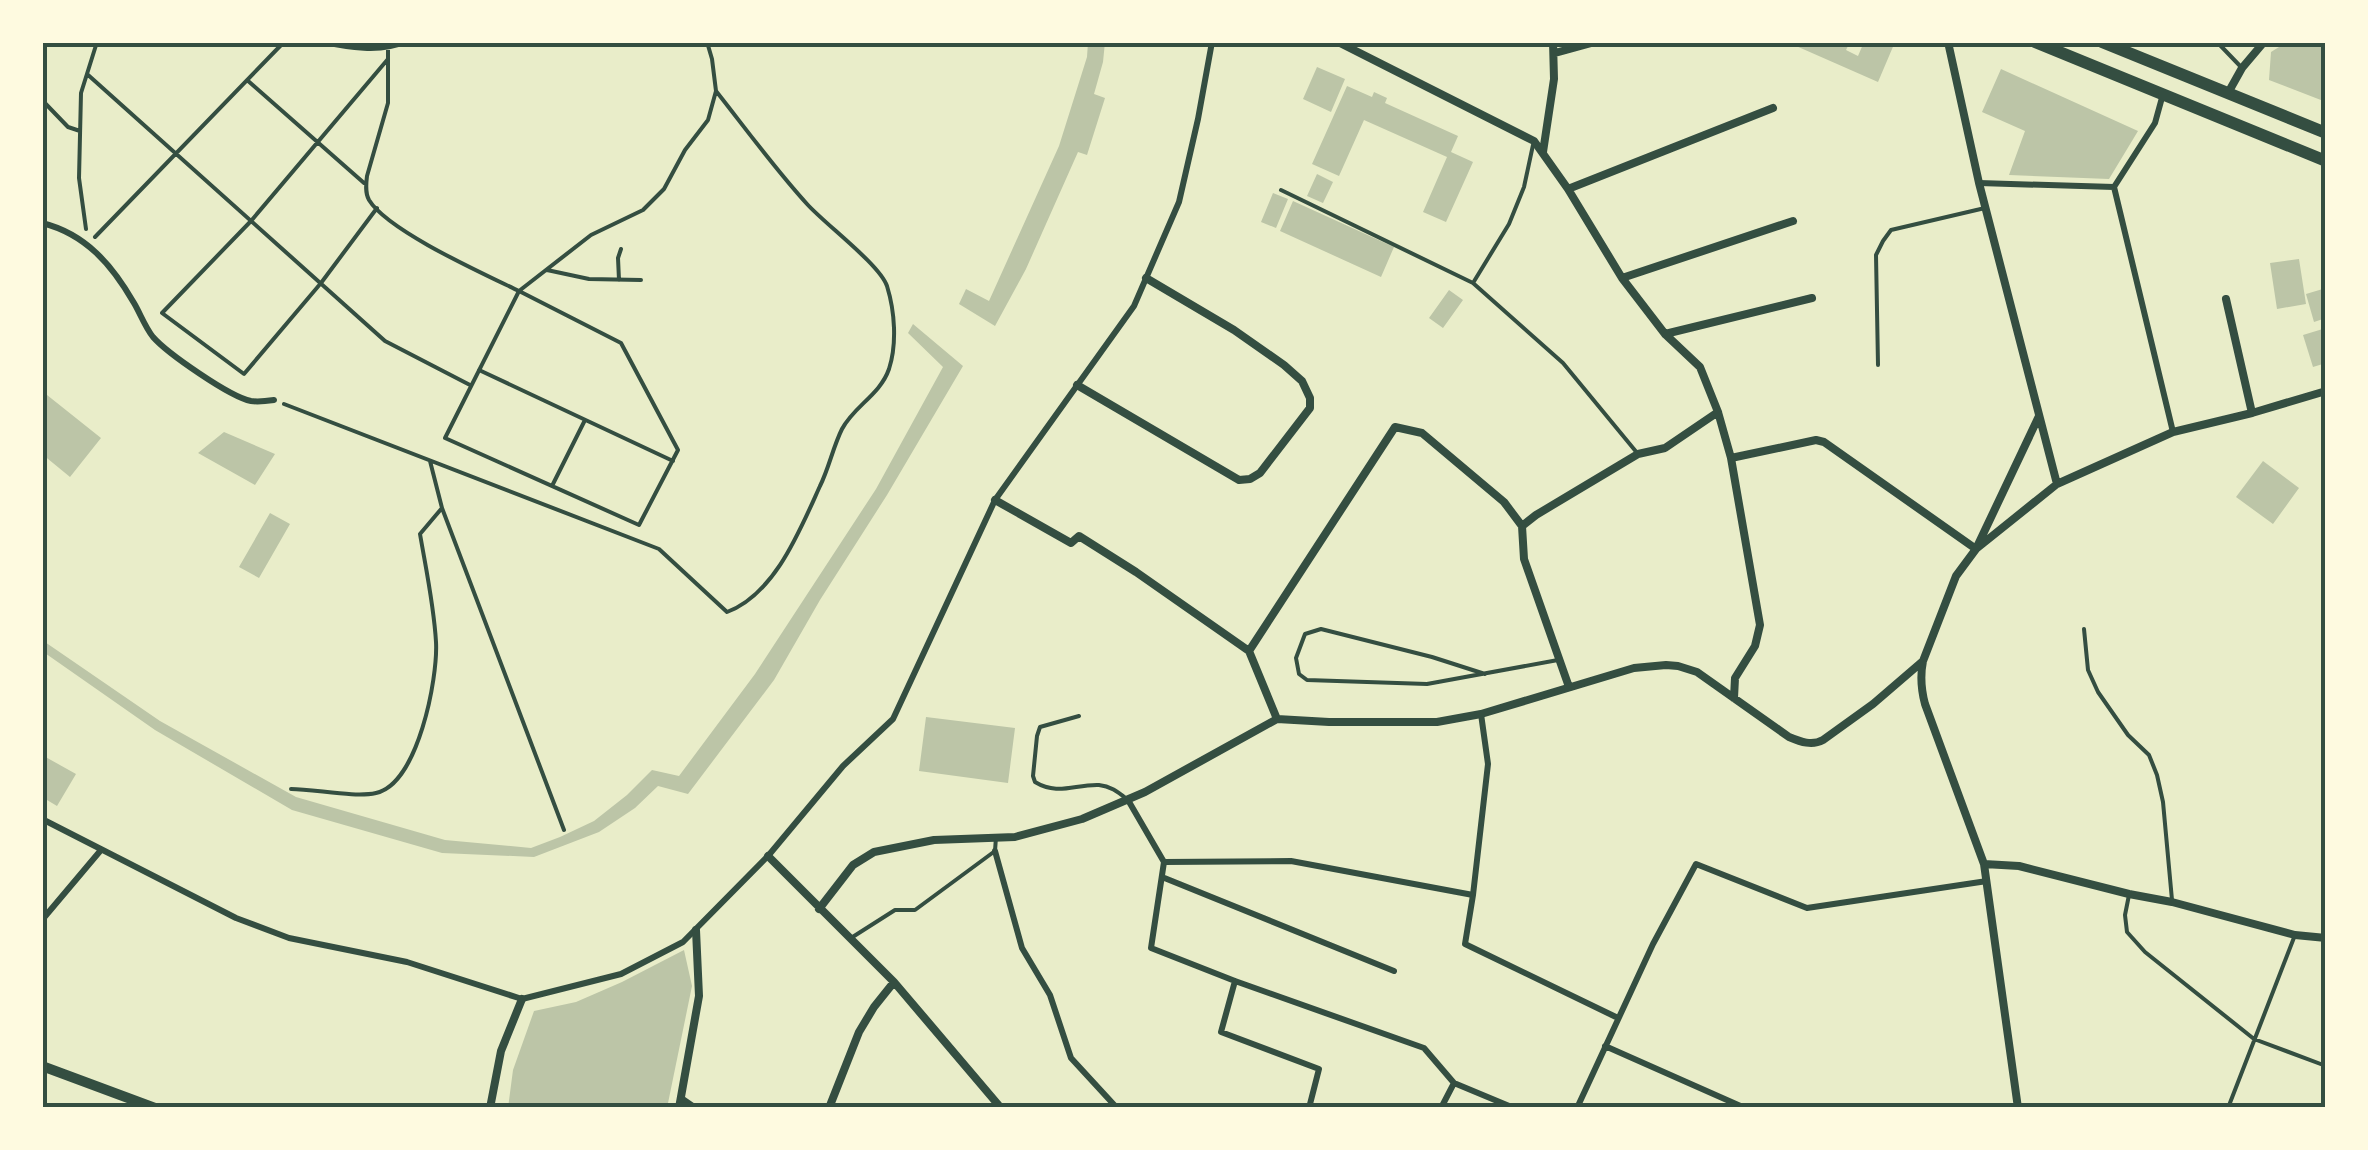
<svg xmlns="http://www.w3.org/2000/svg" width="2368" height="1150" viewBox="0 0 2368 1150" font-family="Karla,sans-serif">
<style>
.building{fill:#bcc5a7}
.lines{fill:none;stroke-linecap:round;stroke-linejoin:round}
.path{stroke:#344e41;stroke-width:4}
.service{stroke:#344e41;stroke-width:4}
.pedestrian{stroke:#344e41;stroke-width:6}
.minor{stroke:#344e41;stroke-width:8}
.tertiary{stroke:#344e41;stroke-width:10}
.primary{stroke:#344e41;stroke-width:12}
.neatline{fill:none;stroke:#344e41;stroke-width:4}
</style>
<rect width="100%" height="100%" fill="#e9edc9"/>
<path class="building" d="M1088,42H1105L1103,62L1094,94L1105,98L1087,155L1078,152L1026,269L995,326L959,304L966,289L989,301L1059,146L1087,57Z
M1787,42H1850L1846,50L1858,56L1864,42H1895L1878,82Z
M2287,42H2326V102L2269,80L2271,52Z
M1317,67L1345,79L1331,112L1303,99Z
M2001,69L2138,131L2109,179L2009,175L2025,131L1982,112Z
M1347,86L1372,97L1374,92L1387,98L1385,103L1458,136L1451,152L1473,162L1446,222L1423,212L1447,157L1364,120L1339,176L1312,164Z
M1317,174L1333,182L1323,203L1307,196Z
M1273,193L1288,199L1276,228L1261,222Z
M1293,201L1394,247L1381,277L1280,231Z
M2299,259L2306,304L2277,309L2270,263Z
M2326,288V318L2314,322L2306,294Z
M1449,290L1463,300L1443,328L1429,318Z
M913,324L963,366L887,495L820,600L774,680L688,794L658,786L635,808L599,832L534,857L442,853L292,810L155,730L42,651V640L160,721L296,797L445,840L531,848L560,837L594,821L627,795L652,770L679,776L755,674L876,489L943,367L908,333Z
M2326,328V363L2313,367L2303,335Z
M42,391L101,438L70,477L42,454Z
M224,432L275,454L255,485L198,453Z
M2263,461L2299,488L2273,524L2236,497Z
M270,513L290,524L259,578L239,567Z
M926,717L1015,728L1008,783L919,771Z
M42,755L76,774L57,806L42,797Z
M684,950L692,986L667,1108H508L513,1070L534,1011L576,1002L622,982Z"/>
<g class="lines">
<path class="path" d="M320,42C347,48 381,54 406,42
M388,47V103L367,176C366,184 365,193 369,200C388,231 484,274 519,291L591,235L643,210L664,189L685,150L708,120L716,91L712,59L707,42
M87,74L385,341L470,385
M247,80L364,183
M42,100L68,127L80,131
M377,208L321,283L244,374L162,313L251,221L388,59
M86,229L79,178L81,93L97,42
M95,237L284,42
M547,270L589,279L641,280
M619,280L618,258L621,249
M519,291L621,343L678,450L639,525L445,438Z
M479,370L673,461
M284,404L659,549L727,612C775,594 800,530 820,486C829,468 833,447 842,429C854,406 880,395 889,369C897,344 895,312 887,286C879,264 826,225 807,204C775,169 746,129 716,91
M430,461L442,508L564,830
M552,486L585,420
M291,789C315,789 354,798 376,793C418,784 438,678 436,642C434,606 426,569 420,534L442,508"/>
<path class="service" d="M2217,42L2242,68
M1533,145L1524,187L1509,224L1473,283L1563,363L1638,454
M1281,190L1473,283
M1878,365L1876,255L1883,241L1891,230L1985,208
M2084,629L2088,670L2098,692L2128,735L2149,755L2157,775L2163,802L2172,900
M1485,674L1432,657L1321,629L1305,634L1296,658L1299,674L1307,680L1427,684L1558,660
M1079,716L1040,727L1037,736L1033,776L1035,782C1058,796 1075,784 1099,785C1111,786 1119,793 1128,800
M2129,895L2125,915L2127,932L2145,952L2254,1039L2326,1066
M851,938L895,910H915L995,851L996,837
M2228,1108L2295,935"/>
<path class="pedestrian" d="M1979,183L2114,187L2155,123L2163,94
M2114,187L2173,432
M42,223C86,234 112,265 134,303C140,313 145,327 153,337C167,353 230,397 251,401C258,402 267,401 274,400
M1481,714L1488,764L1473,895L1465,944L1618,1018
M1128,800L1164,862L1151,948L1235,981L1424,1048L1454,1083L1514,1108
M42,819L236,918L289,938L407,962L522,999L621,974L683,942L768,856L843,766L893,719L995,500L1134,306L1179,202L1198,119L1212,42
M995,851L1022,948L1050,995L1071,1058L1117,1108
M1164,862L1291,861L1473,895
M1162,877L1394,971
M42,920L101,850
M1235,981L1221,1032L1319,1069L1309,1108
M1605,1046L1745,1108
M1441,1108L1454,1083
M1577,1108L1653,944L1696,864L1807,908L1987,881"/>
<path class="minor" d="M1338,42L1534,141L1568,189L1622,278L1665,334L1700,367L1718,412L1731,458L1760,625L1755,646L1735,678L1734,698
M1948,42L1979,183L2057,484
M1555,53L1595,42
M2228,93L2242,68L2264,42
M1543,152L1554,79L1553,42
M1568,189L1773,108
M1622,278L1793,221
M2226,299L2252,413
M1665,334L1812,298
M1077,385L1239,480L1250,479L1260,473L1310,408V398L1302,381L1284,365L1234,330L1146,278
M1731,458L1816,440L1824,442L1976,549L2057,484L2173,432L2252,413L2326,391
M995,500L1071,543L1079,536L1136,572L1249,651L1277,719
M1249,651L1395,427L1422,433L1504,502L1522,526
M1569,687L1524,559L1522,526L1536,515L1638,454L1665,448L1718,412
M768,856L894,982L1001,1108
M1984,864L2019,866L2129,894L2172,902L2295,935L2326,938
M819,909L853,865L874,852L934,840L1015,837L1082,819L1145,792L1277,719L1329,722H1437L1481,714L1634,668L1666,665L1678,666L1697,672L1789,737C1801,742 1812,746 1823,740L1873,704L1923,661
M681,1099L694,1108
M490,1108L501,1051L522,999
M679,1108L699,996L696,930
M829,1108L859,1032L874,1007L894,982
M2018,1108L1984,864L1925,704C1921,689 1920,676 1923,661L1956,576L1976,549L2039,416"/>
<path class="tertiary" d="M42,1066L155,1108"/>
<path class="primary" d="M2035,42L2326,161
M2102,42L2326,133"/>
</g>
<rect width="2368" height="1150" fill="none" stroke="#fefae0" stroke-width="90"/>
<rect x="45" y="45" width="2278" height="1060" class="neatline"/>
</svg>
